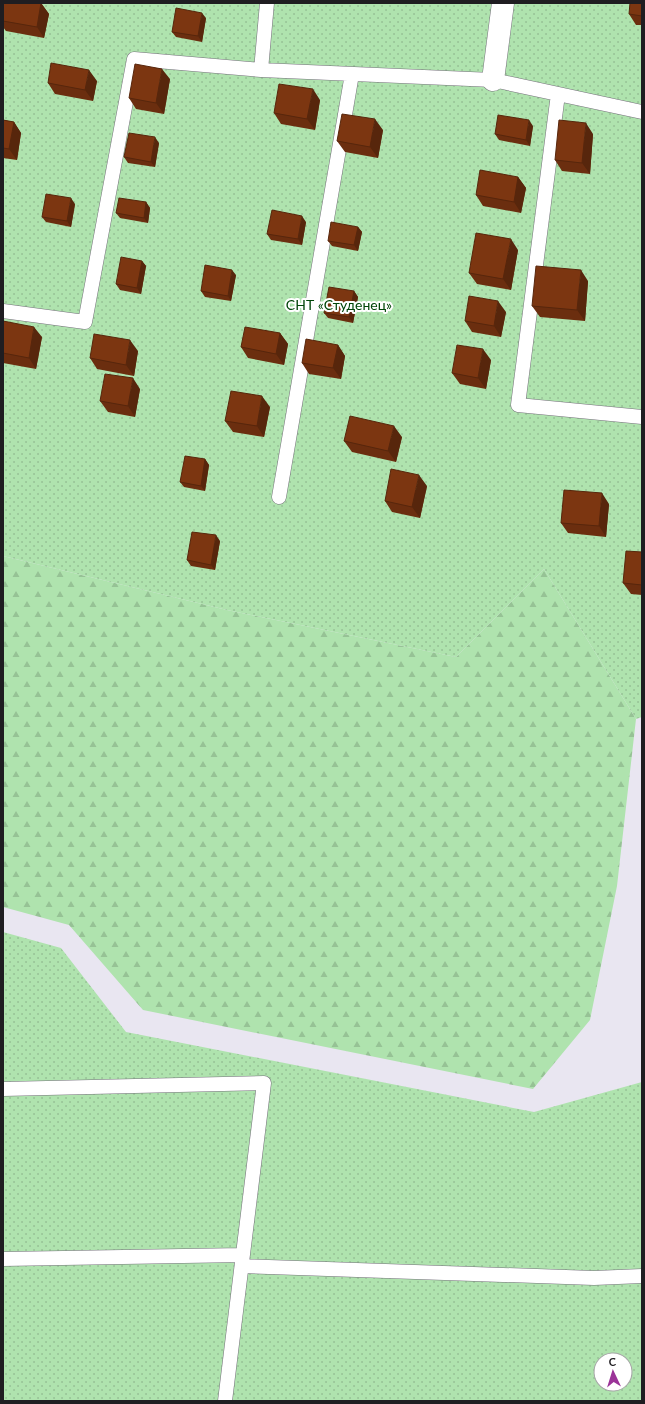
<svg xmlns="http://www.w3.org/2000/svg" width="645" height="1404" viewBox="0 0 645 1404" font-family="Lato,sans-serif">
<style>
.forest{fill:url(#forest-firs)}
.park{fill:url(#park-dots);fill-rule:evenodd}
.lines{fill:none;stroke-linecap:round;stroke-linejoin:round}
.lane-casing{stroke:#75717b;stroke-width:15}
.street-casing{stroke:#75717b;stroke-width:23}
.lane{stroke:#fff;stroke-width:14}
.street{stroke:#fff;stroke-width:22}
.wall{fill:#6b2e0f}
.shaded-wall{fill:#57260c}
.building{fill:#7c3611;stroke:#57260c}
.labels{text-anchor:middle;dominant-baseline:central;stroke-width:4;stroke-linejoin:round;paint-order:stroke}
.park-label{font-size:14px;fill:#004508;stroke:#fff}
</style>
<defs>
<pattern id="forest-firs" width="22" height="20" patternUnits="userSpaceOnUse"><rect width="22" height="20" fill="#afe3ae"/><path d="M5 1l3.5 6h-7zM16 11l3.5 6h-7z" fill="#96c295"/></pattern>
<pattern id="park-dots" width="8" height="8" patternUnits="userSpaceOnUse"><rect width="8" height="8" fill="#afe3ae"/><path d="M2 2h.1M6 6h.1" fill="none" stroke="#96c295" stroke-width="1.8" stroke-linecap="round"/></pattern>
</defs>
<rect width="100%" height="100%" fill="#e9e6f1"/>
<path class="forest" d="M3,556L227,610L456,657L544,569L636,719L617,886L590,1020L533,1089L143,1010L69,925L3,907Z"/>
<path class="park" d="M3,3H642V717L636,719L544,569L456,657L227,610L3,556Z
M3,932L61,948L126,1032L534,1112L642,1082V1401H3ZM601,1360H625V1384H601Z"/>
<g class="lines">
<defs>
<path id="lane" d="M261,70L267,3
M558,94L518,405L642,417
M3,311L85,322L134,59L261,70L493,80L642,112
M279,497L352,74
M3,1089L264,1083L225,1401
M3,1259L243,1255
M242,1266L594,1278L642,1276"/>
<path id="street" d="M493,80L503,3"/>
</defs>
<use href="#lane" class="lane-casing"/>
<use href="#street" class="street-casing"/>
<use href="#lane" class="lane"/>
<use href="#street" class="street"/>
</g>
<path class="wall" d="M3,3H41L49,14L44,38L6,31L3,27Z
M642,3V25H636L629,14Z
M206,18L202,42L176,37L172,32Z
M170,79L164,114L136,109L129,98Z
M97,81L93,101L55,94L48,83Z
M320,100L315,130L281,124L274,113Z
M3,120L14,122L21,133L17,160L3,158Z
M533,126L530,146L499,140L495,134Z
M383,130L378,158L345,152L337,141Z
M593,134L590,174L562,171L555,160Z
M159,143L155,167L128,163L124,157Z
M518,177L526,188L521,213L483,206L476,195Z
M146,202L150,208L148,223L120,218L116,213Z
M75,204L71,227L46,222L42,217Z
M306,222L302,245L271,240L267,234Z
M358,227L362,232L358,251L332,246L328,241Z
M518,250L511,290L477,284L469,273Z
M142,261L146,266L141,294L120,290L116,284Z
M236,275L231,301L205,297L201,291Z
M588,281L585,321L540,317L532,306Z
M354,291L358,297L353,323L328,318L324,313Z
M506,312L501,337L472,332L465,321Z
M3,321L42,337L36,369L3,363Z
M280,333L288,344L284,365L248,358L241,347Z
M338,345L345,356L341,379L309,374L302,363Z
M138,351L134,376L97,369L90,358Z
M491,360L486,389L460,384L452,373Z
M140,389L135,417L108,412L100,401Z
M270,407L264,437L233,432L225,421Z
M402,437L396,462L352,452L344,441Z
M205,459L209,465L205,491L184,487L180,482Z
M427,486L420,518L392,512L385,501Z
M609,504L606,537L568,533L561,523Z
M220,541L215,570L191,566L187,560Z
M642,552V595L631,594L623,583Z"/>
<path class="shaded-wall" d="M41,3L49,14L44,38L37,27Z
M202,13L206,18L202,42L198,36Z
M162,69L170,79L164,114L156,103Z
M89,70L97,81L93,101L85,90Z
M313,89L320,100L315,130L307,119Z
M375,119L383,130L378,158L370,147Z
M529,120L533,126L530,146L526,140Z
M14,122L21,133L17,160L9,149Z
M586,123L593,134L590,174L582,163Z
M155,137L159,143L155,167L151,162Z
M518,177L526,188L521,213L514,202Z
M71,198L75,204L71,227L67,221Z
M146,202L150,208L148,223L144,218Z
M302,216L306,222L302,245L298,239Z
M358,227L362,232L358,251L354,245Z
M511,239L518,250L511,290L503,279Z
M142,261L146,266L141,294L137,288Z
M232,270L236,275L231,301L228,296Z
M581,270L588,281L585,321L577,310Z
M354,291L358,297L353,323L349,317Z
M498,301L506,312L501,337L494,326Z
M34,327L42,337L36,369L29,358Z
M280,333L288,344L284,365L276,354Z
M130,340L138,351L134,376L126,365Z
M338,345L345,356L341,379L333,368Z
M483,349L491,360L486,389L478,378Z
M133,378L140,389L135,417L128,406Z
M262,396L270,407L264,437L257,426Z
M394,426L402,437L396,462L388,451Z
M205,459L209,465L205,491L201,486Z
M419,475L427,486L420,518L412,507Z
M602,493L609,504L606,537L599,526Z
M216,535L220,541L215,570L211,565Z"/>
<path class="building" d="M3,3H41L37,27L3,21Z
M630,3H642V16L629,14Z
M176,8L202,13L198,36L172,32Z
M51,63L89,70L85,90L48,83Z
M135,64L162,69L156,103L129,98Z
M279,84L313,89L307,119L274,113Z
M342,114L375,119L370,147L337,141Z
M498,115L529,120L526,140L495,134Z
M3,120L14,122L9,149L3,148Z
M559,120L586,123L582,163L555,160Z
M129,133L155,137L151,162L124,157Z
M480,170L518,177L514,202L476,195Z
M46,194L71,198L67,221L42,217Z
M119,198L146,202L144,218L116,213Z
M272,210L302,216L298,239L267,234Z
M331,222L358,227L354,245L328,241Z
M476,233L511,239L503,279L469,273Z
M121,257L142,261L137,288L116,284Z
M205,265L232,270L228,296L201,291Z
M536,266L581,270L577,310L532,306Z
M329,287L354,291L349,317L324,313Z
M469,296L498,301L494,326L465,321Z
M3,321L34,327L29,358L3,353Z
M245,327L280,333L276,354L241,347Z
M94,334L130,340L126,365L90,358Z
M306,339L338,345L333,368L302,363Z
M457,345L483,349L478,378L452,373Z
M105,374L133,378L128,406L100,401Z
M231,391L262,396L257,426L225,421Z
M350,416L394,426L388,451L344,441Z
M185,456L205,459L201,486L180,482Z
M391,469L419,475L412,507L385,501Z
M564,490L602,493L599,526L561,523Z
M192,532L216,535L211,565L187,560Z
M626,551L642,552V585L623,583Z"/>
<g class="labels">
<g class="park-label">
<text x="339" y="304">СНТ «Студенец»</text>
</g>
</g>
<rect width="645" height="1404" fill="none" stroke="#1f1d21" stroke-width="8"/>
<g transform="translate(613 1372) rotate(356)"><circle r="19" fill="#ffffff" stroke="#a5a5a6"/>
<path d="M0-3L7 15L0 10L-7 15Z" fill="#9b3498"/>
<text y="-6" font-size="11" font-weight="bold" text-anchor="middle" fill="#1f1d21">С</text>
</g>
</svg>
